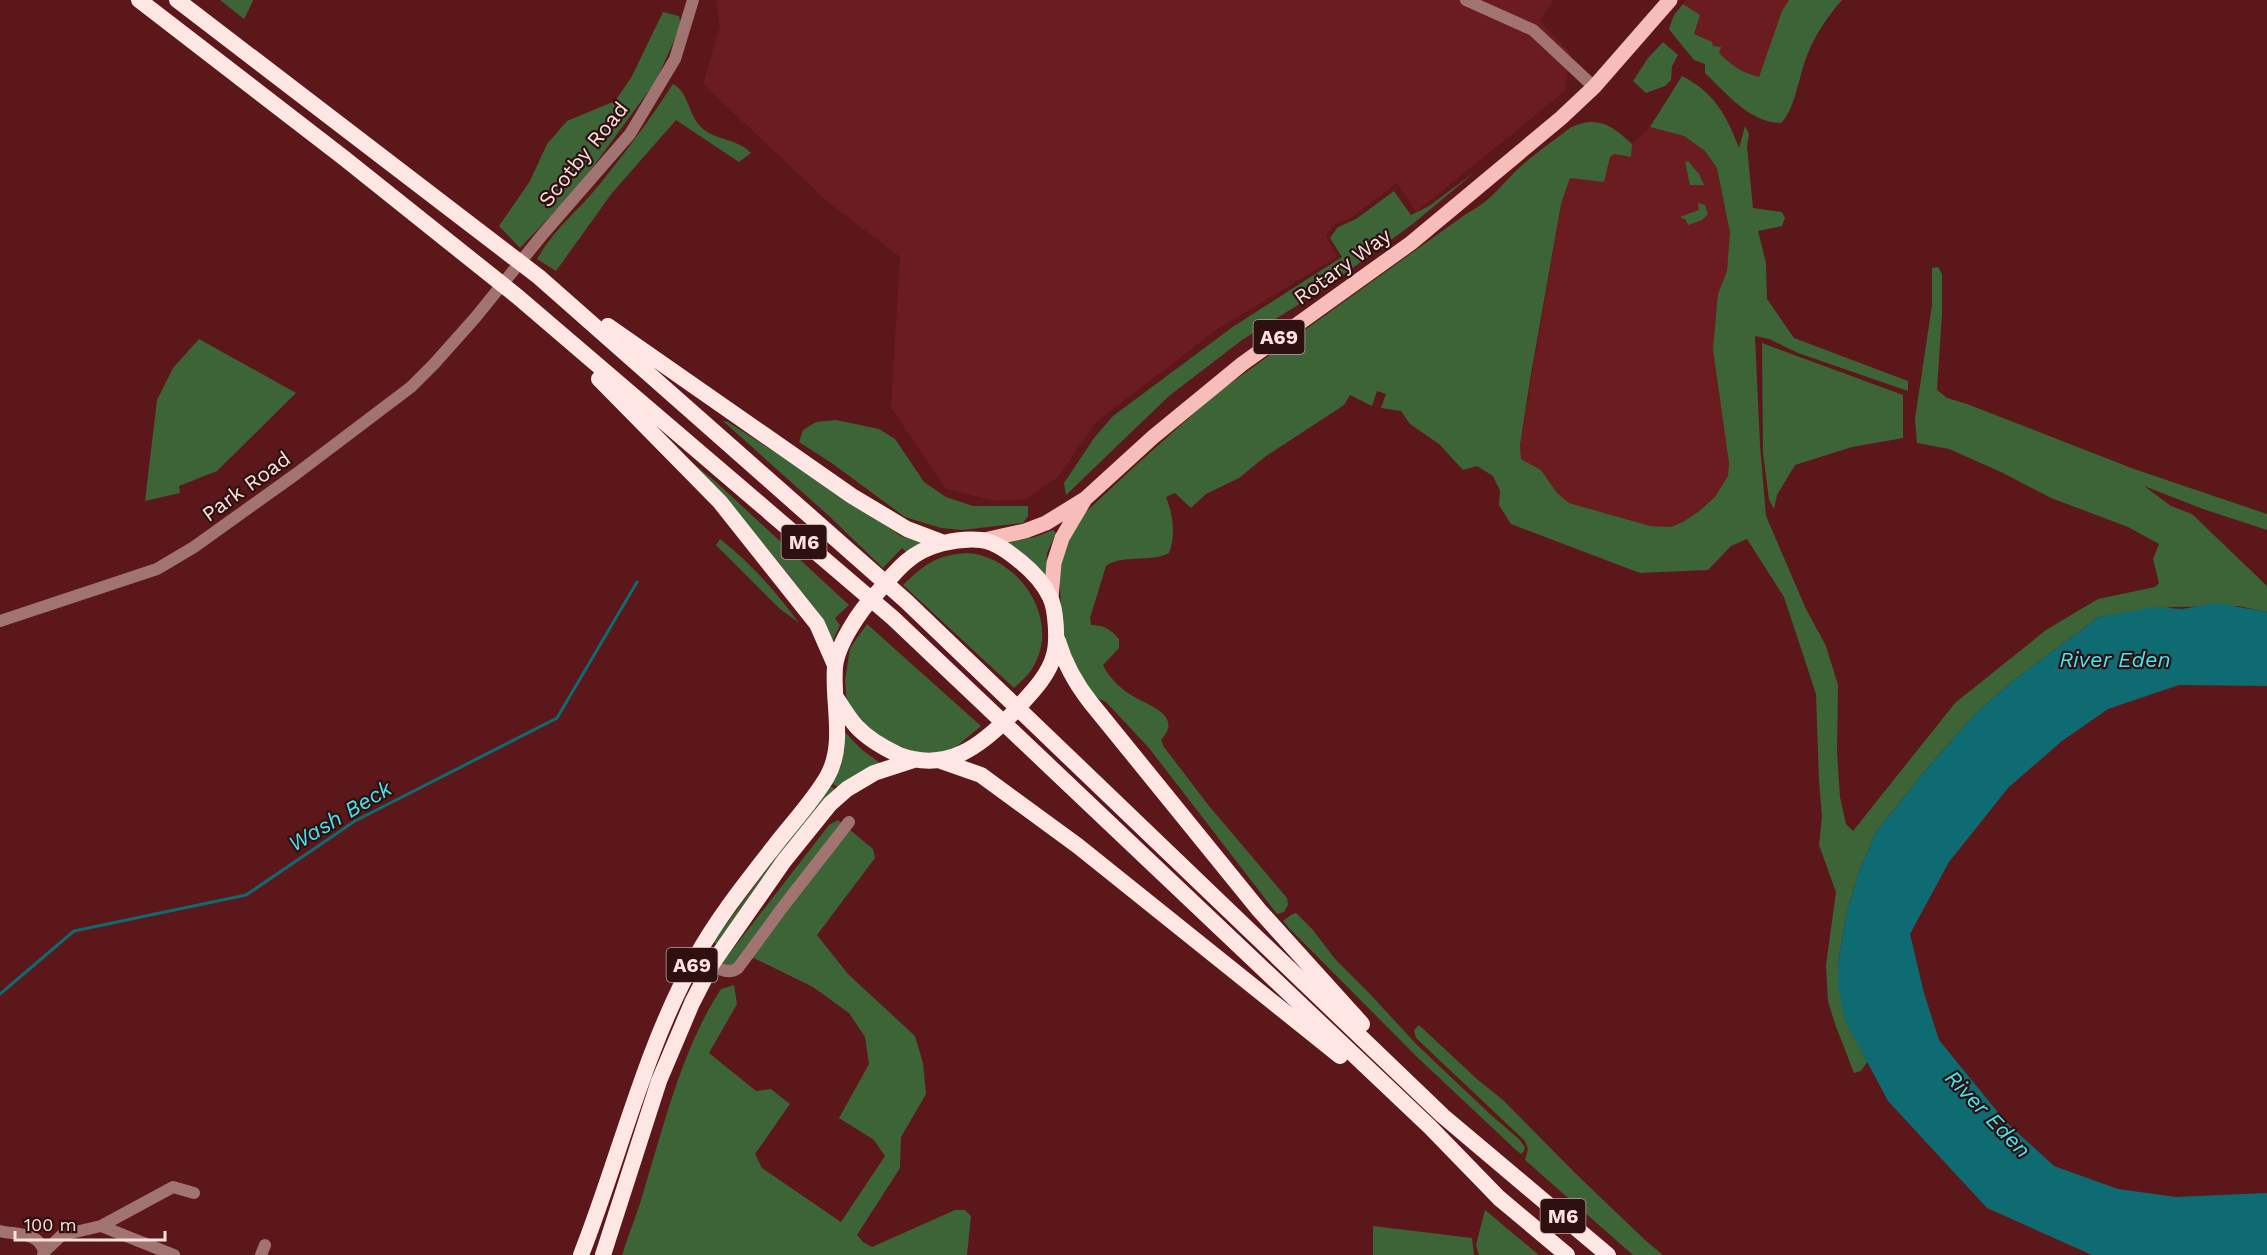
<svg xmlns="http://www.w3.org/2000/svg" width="2267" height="1255" viewBox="0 0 2267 1255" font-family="'Work Sans',sans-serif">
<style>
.built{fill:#6a1c21}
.green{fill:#3c6437}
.water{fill:#0e6b71}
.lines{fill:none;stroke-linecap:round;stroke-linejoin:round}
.stream{stroke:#0e6b71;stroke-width:3}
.minor{stroke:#a17371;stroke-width:12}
.major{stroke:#f7bdba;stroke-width:15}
.highway{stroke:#fee6e4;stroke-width:16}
.labels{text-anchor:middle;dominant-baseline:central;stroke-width:4.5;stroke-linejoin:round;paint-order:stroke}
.shield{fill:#2f1010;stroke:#bfa2a2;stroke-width:1.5}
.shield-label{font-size:20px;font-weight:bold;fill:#fde1e0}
.street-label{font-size:21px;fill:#fde1e0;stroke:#2f1010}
.water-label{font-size:22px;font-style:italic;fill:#45e5f0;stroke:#2f1010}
</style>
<rect width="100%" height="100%" fill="#5c171a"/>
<path class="built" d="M716,0H1554L1540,21L1570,53L1565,91L1416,212L1397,183L1351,218L1332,226L1326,236L1337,257L1219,328L1095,423L1058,477L1026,499L996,501L946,489L891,408L900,257L830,204L703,84L720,26Z
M1686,0H1796L1761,86L1748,93L1700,60H1694L1674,37L1669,29L1674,15Z
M1650,127L1684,136L1705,151L1717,168L1730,233L1727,271L1718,294L1729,463L1728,476L1715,497L1683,522L1671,527L1650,526L1569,503L1557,493L1541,470L1521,459L1520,445L1561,204L1570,178H1580L1606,168L1610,157L1614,154L1630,157L1632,144Z"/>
<path class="green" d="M220,0H253V1L244,19Z
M1789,0H1842C1826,18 1813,38 1805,61C1799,78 1794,111 1781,123C1751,123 1728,95 1708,76L1705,73V64L1694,60L1669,29L1674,15L1683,4L1700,15L1694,34L1712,42L1713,46L1721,47L1719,53C1732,66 1741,72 1759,77L1782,11Z
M663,12L679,16L681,25L656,81L579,186L520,248L499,226L530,181L547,144L567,121L615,101L631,78Z
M1663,42L1678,55L1672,66L1671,80L1665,86L1646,93L1633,81L1648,58Z
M1682,76C1714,92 1727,116 1739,148L1745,126L1749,134L1747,147L1753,208L1782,212L1785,218L1782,226L1758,231L1766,263L1767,299L1794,338L1908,381V391L1798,353L1769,339L1755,336L1760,445L1766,516L1806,609L1826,646L1838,685L1837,752L1840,797L1846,824L1853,831L1955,703L2046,630L2098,599L2155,587L2159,583L2153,559L2159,544L2128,527L2051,498L2001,472L1949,449L1917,443L1915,419L1932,305V268L1938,267L1942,274V313L1937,390L1947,398L1967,404L2134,469L2267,514V530L2203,509L2144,486L2171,506L2192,514L2267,586V612L2238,606L2173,607L2099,617L2014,680L1975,714L1929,766L1876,832L1860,869L1847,911L1838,962L1845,1020L1868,1061L1861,1071L1854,1073L1835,1024L1828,1001L1826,965L1836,892L1819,845L1822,816L1819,781L1816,694L1784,597L1747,539L1731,546L1708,570L1640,573L1511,524L1499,505L1500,491L1493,476L1477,466L1463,470L1439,444L1410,424L1401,411L1381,408L1386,394L1377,391L1372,406L1350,395L1344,405L1266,456L1239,478L1206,494L1191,508L1175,493L1166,497C1173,514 1176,536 1169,553C1150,563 1121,554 1106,566L1090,618L1091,625C1104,625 1110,629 1119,639V648L1103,665C1108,676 1118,686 1128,693C1145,705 1185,714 1161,740L1164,747L1209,806L1287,898L1288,905L1284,912L1277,914L1149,748L1106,702L1090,695L1062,637L1059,562L1075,522L1136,465L1217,393L1466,214C1490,201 1494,193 1512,175C1528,158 1552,142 1570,128C1598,115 1611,125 1632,144L1631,157L1614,154L1610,157L1604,182L1570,178L1561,204L1530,380L1520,445L1521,459L1541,470L1557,493L1569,503L1650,526L1671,527L1683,522L1699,511L1715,497L1728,476L1729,463L1713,349L1718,294L1727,271L1730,233L1717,168L1705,151L1684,136L1650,127Z
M673,84C689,92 688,115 701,127C715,141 737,138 751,153L739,162L676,120L612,193L556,271L537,259C553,230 579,210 599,185C626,152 650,119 673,84Z
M1688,161L1699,174L1704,185H1690L1685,162Z
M1475,172L1414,223L1328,286L1242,340L1169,396L1066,495L1064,483L1094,438L1113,416L1234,326L1342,257L1330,238L1338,227L1356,219L1394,191L1411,215L1429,206Z
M1698,203L1705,205L1708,214L1702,220L1688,225L1686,220L1680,217L1699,210Z
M199,339L296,393L217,471L179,486L180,493L145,501L157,400L173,368Z
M1762,343L1903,395V438L1852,447L1795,465L1777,495L1774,509L1769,500L1763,453Z
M836,420L879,429L895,439L924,482L946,497L973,506H1028V516L1023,523L962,530L941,528L905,517L833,464L799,442L803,430L816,422Z
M723,421L728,422L862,508L901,536L925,543L906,552L902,548L883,568L829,516Z
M680,453L716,482L849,605L835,618L840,625L831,645L817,611L776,559L734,508Z
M1053,530L1056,533L1047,553L1046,579L1005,543L1035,537Z
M720,539C751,563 775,591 799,623L779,608L716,545Z
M967,553C1018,556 1062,619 1033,667C1029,675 1021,681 1014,688L903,585C925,564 936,555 967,553Z
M867,624L981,726L957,746L938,756L883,748L847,705L845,680L850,648Z
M843,730L861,749L880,763L841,789L831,783Z
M829,785L838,791L718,945L713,942Z
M838,820L873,849L875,858L817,935L848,974L915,1036L923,1063L926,1094L901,1137L900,1168L857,1235L863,1242L872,1247L955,1210H965L971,1216L967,1255H622C629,1233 638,1212 644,1190C665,1122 682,1049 721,989L734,985L737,1004L709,1053L756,1091L771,1089L790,1104L755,1154L762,1168L841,1222L885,1156L874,1140L839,1118L869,1064L865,1037L849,1013L813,987L754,958C743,963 732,973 722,963L829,825Z
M1296,913L1313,930L1335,959L1370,994L1417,1045L1491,1115L1519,1139L1525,1147L1524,1151L1521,1154L1516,1150L1417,1057L1288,927L1283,921L1291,915Z
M1419,1025L1478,1080L1503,1100L1575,1173L1645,1240L1663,1255H1633L1525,1160L1528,1149L1525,1141L1416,1038L1414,1030Z
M1485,1210L1539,1255H1479L1476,1245Z
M1373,1226L1472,1238L1474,1255H1373Z"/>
<path class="water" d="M2216,603L2267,612V686L2179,685L2108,709L2062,741L2008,788L1949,862L1910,934L1924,993L1939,1040L2005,1121L2054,1166L2118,1189L2176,1197L2267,1193V1255H2092L1987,1208L1888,1101L1845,1020L1838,987V962L1847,911L1860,869L1876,832L1929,766L1975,714L2014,680L2099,617L2154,607L2182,609Z"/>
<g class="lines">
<path class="stream" d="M0,994L74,931L246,895L355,821L557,718L637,582"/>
<path class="minor" d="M1466,0L1533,30L1594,87
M0,621L157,569L194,547L296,474L411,387L434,364L475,318L543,234L630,134L675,59L693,0
M698,954C710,962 724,978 738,968L782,908L849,822
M101,1226L173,1187L194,1193
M0,1231C17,1235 40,1232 44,1252
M43,1255L44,1252L62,1235L101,1226L174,1255
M261,1255L265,1245"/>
<path class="major" d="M984,540L1025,531L1046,523L1085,499L1153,437L1242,364L1411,243L1561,118L1594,87L1670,0
M1051,598L1054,563L1062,538L1085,499"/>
<path class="highway" d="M139,0L344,158L518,297L893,618L1430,1127L1499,1198L1567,1255
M177,0L539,277L906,601L1443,1116L1608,1255
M608,326L852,496L907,529L944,543
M599,379L720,502L817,624L835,665
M1058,641C1065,665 1076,684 1091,703L1259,910L1362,1024
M941,761L981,775L1078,846L1340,1056
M581,1255C620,1156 644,1050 696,957C718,917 748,880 776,844C793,822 813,801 827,777C846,744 832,703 835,667C837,645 860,610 876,594C886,583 896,570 907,561C927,544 957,538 981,540C996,542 1010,553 1021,562C1032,571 1044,584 1050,597C1056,609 1058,641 1054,655C1048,678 1028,696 1013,713C981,746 947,773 899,755C884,748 868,739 856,726C849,718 843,708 837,699
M603,1255L659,1081L692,1003L712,964L784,861L830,804L847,789L874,773L914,760"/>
</g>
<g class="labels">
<g class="shield">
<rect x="1253.5" y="320" width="51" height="34" rx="4.5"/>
<rect x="781.5" y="525" width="45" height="34" rx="4.5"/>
<rect x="666.5" y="948" width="51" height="34" rx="4.5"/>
<rect x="1540.5" y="1199" width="45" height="34" rx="4.5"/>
</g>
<g class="shield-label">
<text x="1279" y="337">A69</text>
<text x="804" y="542">M6</text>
<text x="692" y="965">A69</text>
<text x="1563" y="1216">M6</text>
</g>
<g class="street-label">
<text transform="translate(583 154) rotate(-51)">Scotby Road</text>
<text transform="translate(1342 266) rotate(-36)">Rotary Way</text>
<text transform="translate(246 486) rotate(-36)">Park Road</text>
</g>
<g class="water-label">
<text x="2115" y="659">River Eden</text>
<text transform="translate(340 816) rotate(-31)">Wash Beck</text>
<text transform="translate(1988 1114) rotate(46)">River Eden</text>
</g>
</g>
<path d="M15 1231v9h150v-9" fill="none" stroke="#fde1e0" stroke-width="3"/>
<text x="24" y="1231" font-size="18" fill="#fde1e0" stroke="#2f1010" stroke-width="4.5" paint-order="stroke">100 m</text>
</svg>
